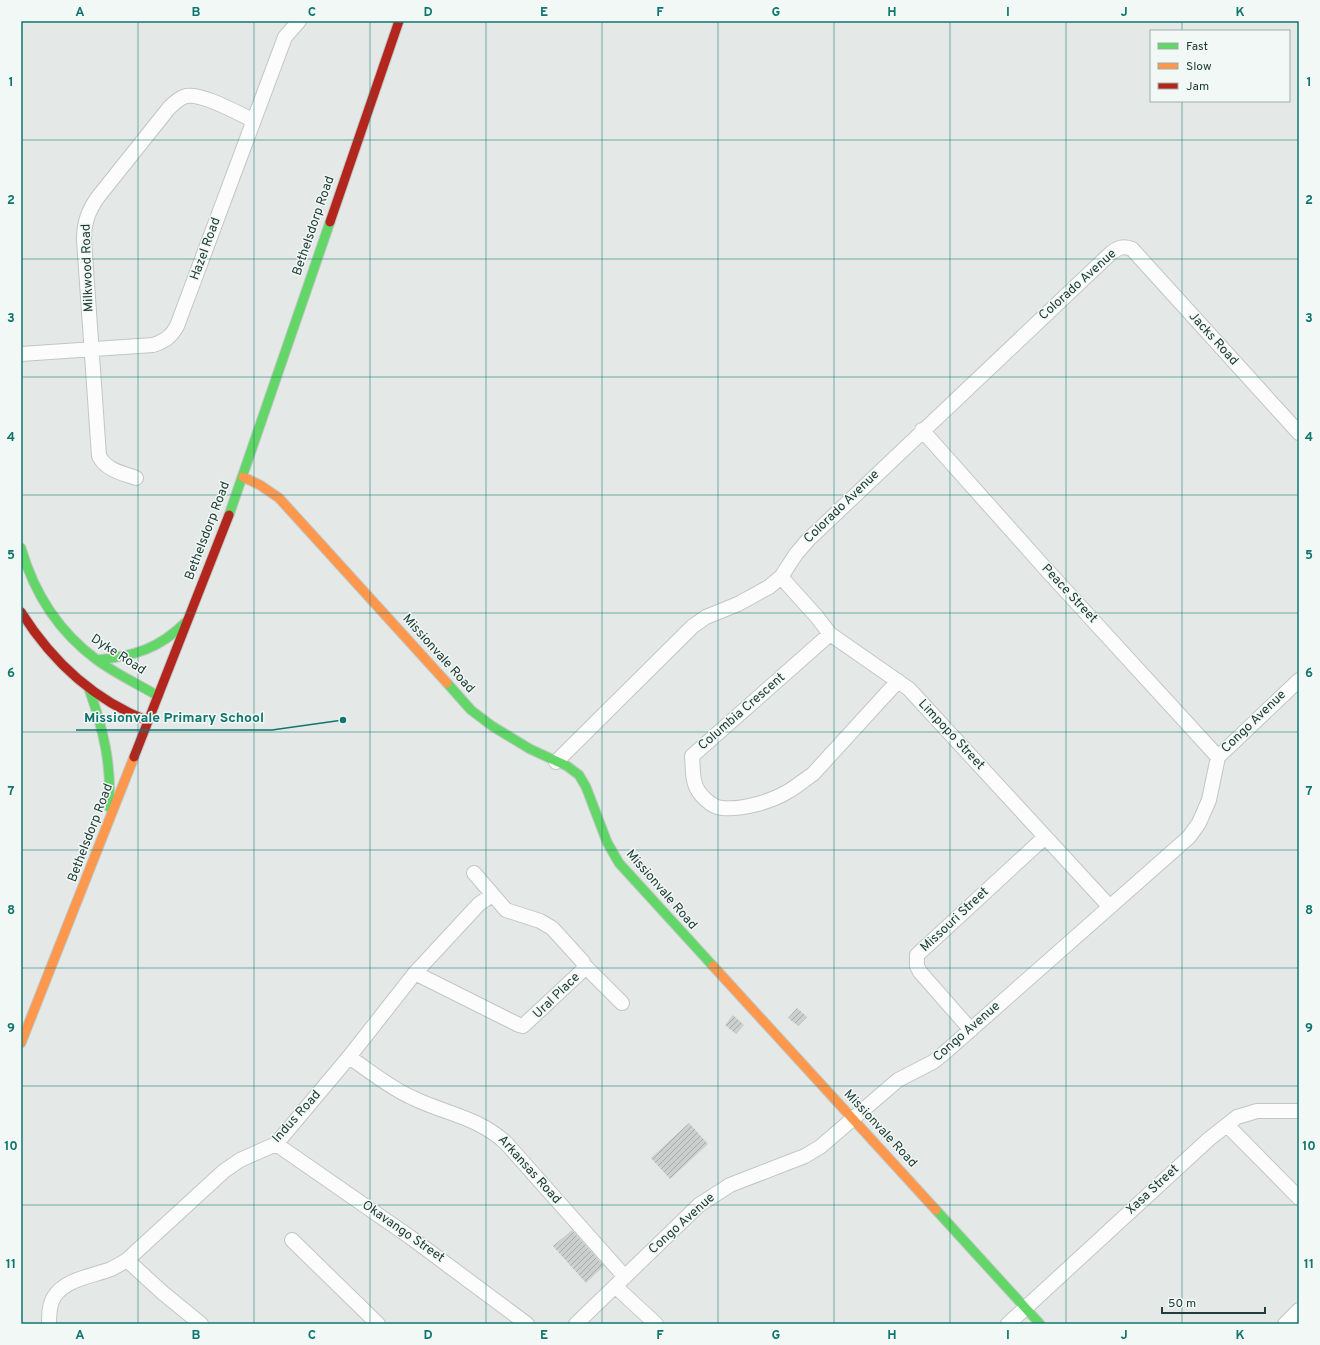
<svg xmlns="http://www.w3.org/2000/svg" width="1320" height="1345" viewBox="0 0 1320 1345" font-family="Overpass,sans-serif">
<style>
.building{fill:url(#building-hatch)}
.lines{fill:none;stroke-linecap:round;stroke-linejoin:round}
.street-casing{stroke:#c1c6c4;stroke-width:16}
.fast-casing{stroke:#bfc7c4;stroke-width:11}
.slow-casing{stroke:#bfc7c4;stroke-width:11}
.jam-casing{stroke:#bfc7c4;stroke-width:11}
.street{stroke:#fbfcfb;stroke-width:14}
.fast{stroke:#63d668;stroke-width:9}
.slow{stroke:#ff974d;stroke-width:9}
.jam{stroke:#b3261e;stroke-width:9}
.grid{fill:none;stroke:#0f766e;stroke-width:1;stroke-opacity:0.55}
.labels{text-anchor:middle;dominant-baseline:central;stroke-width:3;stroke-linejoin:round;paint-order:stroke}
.street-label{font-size:13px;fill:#213d37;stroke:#f2f8f5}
.leader{fill:none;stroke:#0f766e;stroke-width:1.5}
.callout-dot{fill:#0f766e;stroke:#f2f8f5;stroke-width:1.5}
.callout-label{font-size:14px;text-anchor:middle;font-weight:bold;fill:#0f766e;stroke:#f2f8f5;stroke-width:3;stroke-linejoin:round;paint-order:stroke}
.neatline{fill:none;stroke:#0f766e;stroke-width:1.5}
.grid-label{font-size:13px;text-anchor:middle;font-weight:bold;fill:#0f766e}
</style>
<defs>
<pattern id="building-hatch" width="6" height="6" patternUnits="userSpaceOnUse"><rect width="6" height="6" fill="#cbd0ce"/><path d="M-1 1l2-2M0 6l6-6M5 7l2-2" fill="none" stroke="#a4aaa8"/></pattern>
</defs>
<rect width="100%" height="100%" fill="#e4e9e7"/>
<path class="building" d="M797,1008L807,1017L798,1026L788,1018Z
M733,1015L744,1025L736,1034L725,1025Z
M689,1123L708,1144L670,1179L651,1158Z
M572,1230L604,1266L586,1283L553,1246Z"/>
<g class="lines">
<defs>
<path id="street" d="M21,354L153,345C165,341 171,337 177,326L285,37L299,21
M922,430L1044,567L1218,757
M136,478C122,473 106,470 99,456L84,240C84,223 88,211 98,197L169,108C174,103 179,98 186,96C203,93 237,113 253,120
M781,577L817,617L830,634L909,689L1109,906
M830,634L692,756C693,765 692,775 695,784C698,794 711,807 722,808C742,810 770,802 787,792C796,787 804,780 813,774L898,681
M556,762L693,626L706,617L738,604L769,587L781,577L796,554L808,540L1111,253C1118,248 1123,245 1132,249L1299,433
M584,965L622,1003
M415,973L519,1025L523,1026L584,969L583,962L552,928L540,921L506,910L474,873
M971,1030L920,972L917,966V955L1045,837
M349,1057C370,1071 390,1088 413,1098C446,1114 478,1117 506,1143L625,1277
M1227,1125L1299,1198
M276,1144L410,1237L527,1324
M292,1240L378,1324
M615,1286L656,1324
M49,1324C49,1315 49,1305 54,1297C65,1279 93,1276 111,1269C117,1266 122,1263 127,1260
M201,1324L163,1293L127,1260L224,1171L240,1160L276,1144L349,1057L415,973L479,904L492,895
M576,1324L699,1205L730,1185L805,1156L820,1147L898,1080L933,1062L942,1055L1189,837L1199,823L1209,800L1218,757L1299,680
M1008,1324L1209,1139L1237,1117L1257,1111H1299
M1285,1324L1299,1310"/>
<path id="fast" d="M229,515L330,222
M21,548C34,593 59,632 97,660C116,674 138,684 158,696
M97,660C134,656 159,649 186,622
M447,683L471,710L492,726L530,749L567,766L579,775L586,787L607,842L619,863L713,966
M89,689C103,728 112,765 109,807
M936,1210L1040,1324"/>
<path id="slow" d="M243,477L260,485L279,498L447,683
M713,966L936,1210
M21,1043L134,757"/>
<path id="jam" d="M330,222L399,21
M21,612C52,661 94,700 148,721
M134,757L229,515"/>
</defs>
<use href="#street" class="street-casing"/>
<use href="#fast" class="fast-casing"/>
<use href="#slow" class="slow-casing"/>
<use href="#jam" class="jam-casing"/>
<use href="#street" class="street"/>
<use href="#fast" class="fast"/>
<use href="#slow" class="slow"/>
<use href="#jam" class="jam"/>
</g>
<path class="grid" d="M138,21V1324M254,21V1324M370,21V1324M486,21V1324M602,21V1324M718,21V1324M834,21V1324M950,21V1324M1066,21V1324M1182,21V31M1182,101V1324M21,140H1299M21,259H1299M21,377H1299M21,495H1299M21,613H1299M21,732H1299M21,850H1299M21,968H1299M21,1086H1299M21,1205H1299"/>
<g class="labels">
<g class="street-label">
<text transform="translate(314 226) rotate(-71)">Bethelsdorp Road</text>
<text transform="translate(206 249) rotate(-70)">Hazel Road</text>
<text transform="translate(88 268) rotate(-92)">Milkwood Road</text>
<text transform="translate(1078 285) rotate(-42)">Colorado Avenue</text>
<text transform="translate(1213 339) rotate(48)">Jacks Road</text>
<text transform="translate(842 507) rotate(-44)">Colorado Avenue</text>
<text transform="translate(208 531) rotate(-69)">Bethelsdorp Road</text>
<text transform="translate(1069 594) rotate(47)">Peace Street</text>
<text transform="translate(438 654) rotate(48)">Missionvale Road</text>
<text transform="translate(118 655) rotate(33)">Dyke Road</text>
<text transform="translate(742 712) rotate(-41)">Columbia Crescent</text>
<text transform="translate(1254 722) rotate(-44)">Congo Avenue</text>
<text transform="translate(951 735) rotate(47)">Limpopo Street</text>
<text transform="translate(91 833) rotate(-69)">Bethelsdorp Road</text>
<text transform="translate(661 890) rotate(49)">Missionvale Road</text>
<text transform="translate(955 920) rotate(-43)">Missouri Street</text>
<text transform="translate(557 996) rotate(-44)">Ural Place</text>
<text transform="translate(967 1032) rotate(-41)">Congo Avenue</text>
<text transform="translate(297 1117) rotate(-48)">Indus Road</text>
<text transform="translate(880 1129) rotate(47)">Missionvale Road</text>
<text transform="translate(529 1170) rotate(48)">Arkansas Road</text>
<text transform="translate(1153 1190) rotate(-43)">Xasa Street</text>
<text transform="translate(682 1224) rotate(-42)">Congo Avenue</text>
<text transform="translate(403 1232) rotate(35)">Okavango Street</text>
</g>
</g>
<path class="leader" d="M343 720L272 730H76"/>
<circle class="callout-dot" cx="343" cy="720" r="4"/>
<g class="callout-label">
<text x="174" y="722">Missionvale Primary School</text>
</g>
<rect width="1320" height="1345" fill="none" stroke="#f2f8f5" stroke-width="44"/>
<rect x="1150" y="30" width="140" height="72" fill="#f2f8f5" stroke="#9eada9"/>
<rect x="1158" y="43" width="20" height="6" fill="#63d668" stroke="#9eada9"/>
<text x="1186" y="50" font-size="12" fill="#213d37">Fast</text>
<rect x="1158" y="63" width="20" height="6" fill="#ff974d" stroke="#9eada9"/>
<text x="1186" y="70" font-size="12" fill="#213d37">Slow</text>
<rect x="1158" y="83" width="20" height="6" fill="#b3261e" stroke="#9eada9"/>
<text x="1186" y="90" font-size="12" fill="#213d37">Jam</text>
<path d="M1162 1307v6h103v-6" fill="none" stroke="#213d37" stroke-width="2"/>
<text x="1168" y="1307" font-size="12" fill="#213d37" stroke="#f2f8f5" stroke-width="3" paint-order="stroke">50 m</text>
<rect x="22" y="22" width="1276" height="1301" class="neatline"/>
<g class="grid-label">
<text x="80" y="16">A</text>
<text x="196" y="16">B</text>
<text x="312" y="16">C</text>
<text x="428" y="16">D</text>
<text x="544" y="16">E</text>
<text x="660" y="16">F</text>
<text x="776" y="16">G</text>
<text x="892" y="16">H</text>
<text x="1008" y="16">I</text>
<text x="1124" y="16">J</text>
<text x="1240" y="16">K</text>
<text x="11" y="86">1</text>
<text x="1309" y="86">1</text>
<text x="11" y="204">2</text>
<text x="1309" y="204">2</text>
<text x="11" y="322">3</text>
<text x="1309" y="322">3</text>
<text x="11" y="441">4</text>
<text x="1309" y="441">4</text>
<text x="11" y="559">5</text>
<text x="1309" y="559">5</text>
<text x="11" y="677">6</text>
<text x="1309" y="677">6</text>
<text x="11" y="795">7</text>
<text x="1309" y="795">7</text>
<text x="11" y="914">8</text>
<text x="1309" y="914">8</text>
<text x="11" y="1032">9</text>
<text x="1309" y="1032">9</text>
<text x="11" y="1150">10</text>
<text x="1309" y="1150">10</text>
<text x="11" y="1268">11</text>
<text x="1309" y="1268">11</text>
<text x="80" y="1339">A</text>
<text x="196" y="1339">B</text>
<text x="312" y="1339">C</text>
<text x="428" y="1339">D</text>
<text x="544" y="1339">E</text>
<text x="660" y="1339">F</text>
<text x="776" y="1339">G</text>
<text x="892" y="1339">H</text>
<text x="1008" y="1339">I</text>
<text x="1124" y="1339">J</text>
<text x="1240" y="1339">K</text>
</g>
</svg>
